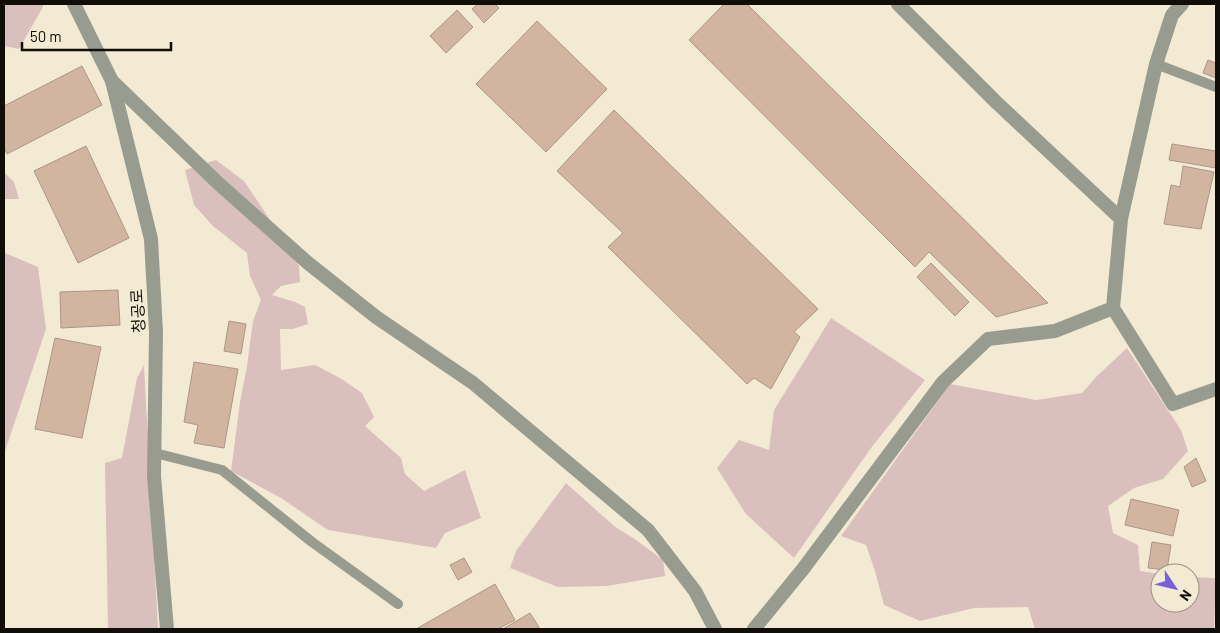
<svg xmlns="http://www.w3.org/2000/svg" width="1220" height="633" viewBox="0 0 1220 633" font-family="Barlow,'Noto Sans KR',sans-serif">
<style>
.green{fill:#d9c0bd}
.building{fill:#d1b5a1;stroke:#ab9688}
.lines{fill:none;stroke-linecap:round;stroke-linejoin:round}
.service{stroke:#989c8f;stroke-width:10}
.minor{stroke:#989c8f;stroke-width:14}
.tertiary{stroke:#989c8f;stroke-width:14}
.labels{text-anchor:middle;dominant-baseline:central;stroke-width:4;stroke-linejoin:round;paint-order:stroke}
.street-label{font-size:16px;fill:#110e07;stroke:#f3ead3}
</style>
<rect width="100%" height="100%" fill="#f3ead3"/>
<path class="green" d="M4,4H43V7L19,49L4,46Z
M216,160L244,181L263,209L299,266L300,282L281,286L272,295L295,302L305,307L308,324L293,329H280L281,370L315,365L340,378L362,393L374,417L365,426L401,458L405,474L424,491L465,470L481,518L445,533L436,548L328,530L281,498L231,471L240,402L247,366L253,321L261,300L250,276L247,253L213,226L194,205L185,170Z
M4,172L14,182L19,199H4Z
M4,243L5,253L38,267L46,329L4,454Z
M831,318L925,380L871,448L794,558L746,514L717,468L739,440L769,450L774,410Z
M1127,348L1181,430L1188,451L1163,479L1134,488L1108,506L1113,533L1138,545L1140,571L1160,574V603H1190V577L1216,578L1214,629H1035L1028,607L974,608L920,621L884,605L875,571L866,545L841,536L950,384L1036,400L1082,393L1097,376Z
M144,365L158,629H108L105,463L122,458L137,378Z
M566,483L614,526L636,540L663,560L665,576L607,586L558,587L510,568L516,551Z"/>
<path class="building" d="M478,4H495L499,8L484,23L472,9Z
M724,4H747L1048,303L996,317L929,252L915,267L689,40Z
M457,10L473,27L446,53L430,36Z
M537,21L607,89L546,152L476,84Z
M1208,60L1216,63V78L1203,73Z
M82,66L102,105L7,154L4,147V106Z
M614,110L818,309L794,332L800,337L771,389L754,378L747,384L608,247L623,233L557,171Z
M1172,144L1216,151V168L1169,160Z
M86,146L129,238L78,263L34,171Z
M1183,166L1214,172L1201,229L1164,224L1171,185L1180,187Z
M931,263L969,302L955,316L917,277Z
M118,290L120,325L61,328L60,292Z
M229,321L246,324L241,354L224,351Z
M55,338L101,347L82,438L35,429Z
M194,362L238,369L224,448L194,443L198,425L184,422Z
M1196,458L1206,481L1192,487L1184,467Z
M1131,499L1179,510L1173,536L1125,525Z
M1152,542L1171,545L1167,570L1148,568Z
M464,558L472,572L458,580L450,565Z
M495,584L515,620L498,629H416Z
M530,613L539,627L535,629H503Z"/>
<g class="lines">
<path class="service" d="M1156,64L1216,87
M155,453L222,470L312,542L398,604"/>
<path class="minor" d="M898,4L997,103L1121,219
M112,81L218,183L308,263L376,317L473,383L648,530L695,591L715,629
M1113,308L1121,219L1156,64L1172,15L1182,4
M754,629L803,569L943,382L988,339L1055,331L1113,308L1173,404L1216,389"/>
<path class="tertiary" d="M74,4L112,81L151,239L156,332L154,476L167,629"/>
</g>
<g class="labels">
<g class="street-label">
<text transform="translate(137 311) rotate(-93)">청공로</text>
</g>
</g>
<rect width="1220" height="633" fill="none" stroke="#110e07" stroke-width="10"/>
<g transform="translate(1175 588) rotate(125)"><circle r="24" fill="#f3ead3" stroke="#999281"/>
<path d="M0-4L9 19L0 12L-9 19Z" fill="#7a5fda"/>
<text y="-8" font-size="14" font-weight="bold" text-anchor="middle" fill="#110e07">N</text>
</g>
<path d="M22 42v8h149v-8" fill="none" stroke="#110e07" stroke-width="2.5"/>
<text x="30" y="42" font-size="15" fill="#110e07" stroke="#f3ead3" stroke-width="4" paint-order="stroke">50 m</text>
</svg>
